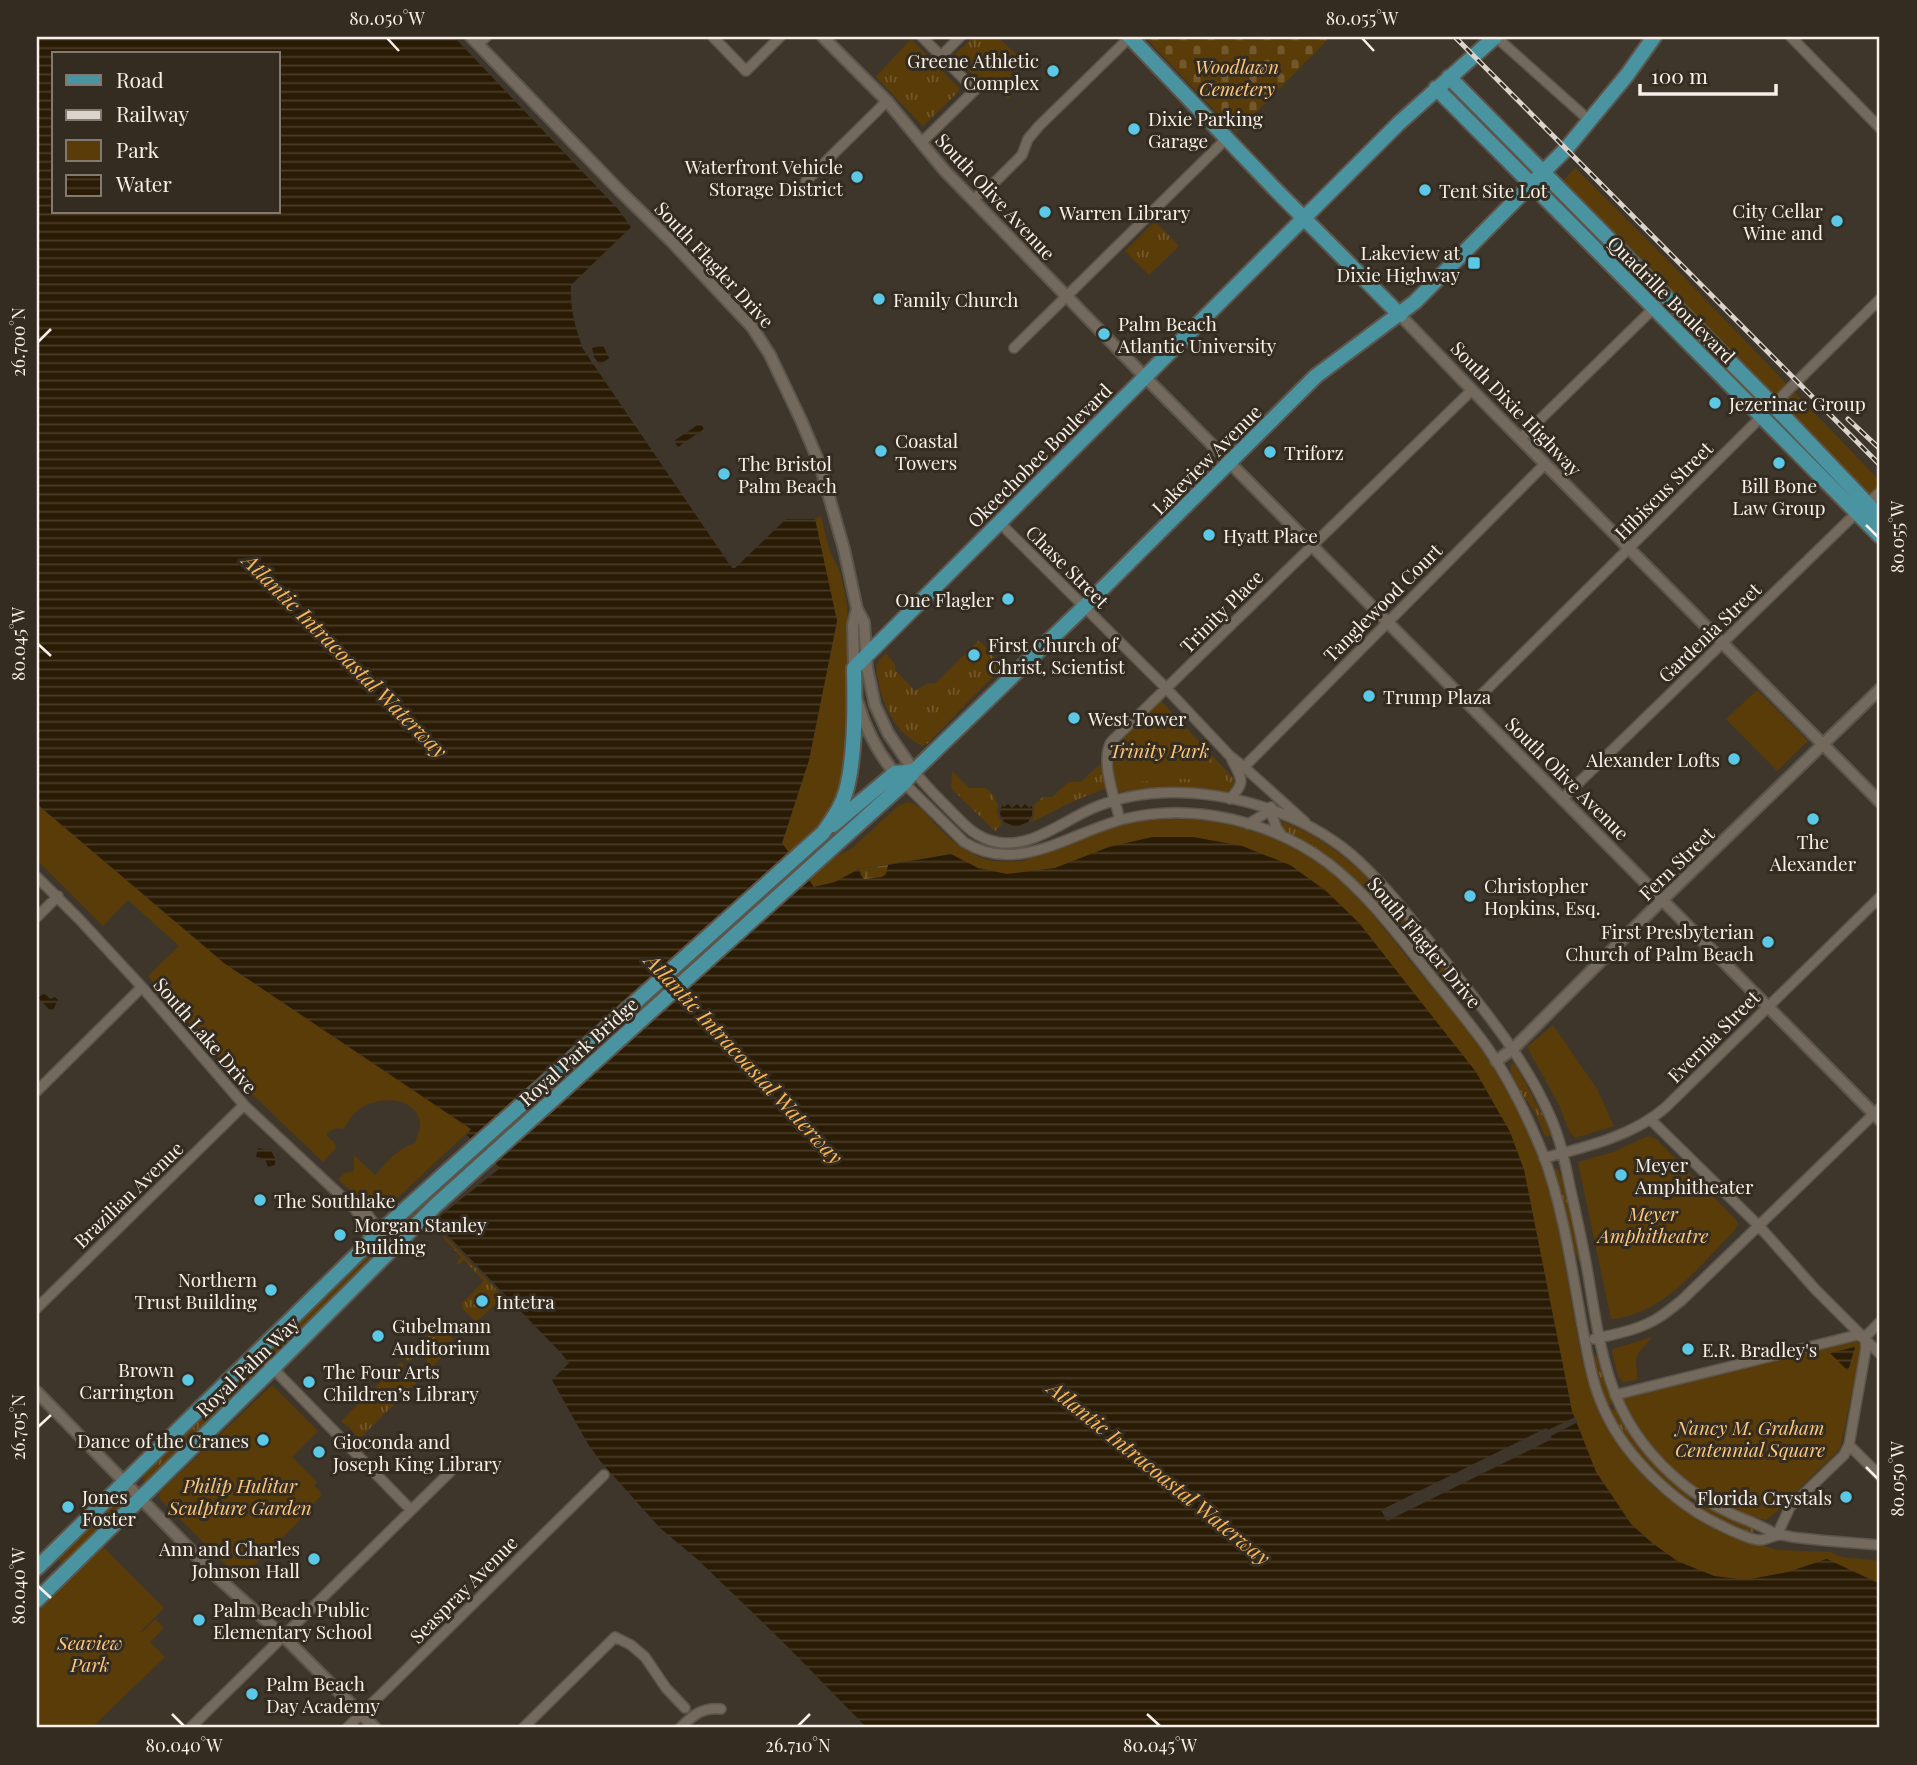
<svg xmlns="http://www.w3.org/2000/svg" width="1917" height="1765" viewBox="0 0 1917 1765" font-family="'Playfair Display',serif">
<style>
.grass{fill:url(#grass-tufts)}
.wetland{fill:url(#wetland-marsh)}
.cemetery{fill:url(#cemetery-stones)}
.park{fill:#5a3c08}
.water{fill:url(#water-rules);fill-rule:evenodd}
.pier{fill:#3f362b}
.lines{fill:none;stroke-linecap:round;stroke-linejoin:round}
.minor-casing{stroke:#5b554b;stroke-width:12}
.tertiary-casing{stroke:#5b554b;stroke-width:14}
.primary-casing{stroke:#5b554b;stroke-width:18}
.minor{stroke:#73695d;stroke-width:9}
.tertiary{stroke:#73695d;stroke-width:10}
.primary{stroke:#4a94a2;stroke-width:14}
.rail-casing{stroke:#dad4cc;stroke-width:5}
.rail{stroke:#342c21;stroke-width:2.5;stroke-dasharray:8;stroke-linecap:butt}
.ticks{fill:none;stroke:#f6f0e9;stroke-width:2.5}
.poi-dot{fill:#5bc8e6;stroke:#342c21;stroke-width:2.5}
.labels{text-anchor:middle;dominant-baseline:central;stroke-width:6;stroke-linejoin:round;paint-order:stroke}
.poi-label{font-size:19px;fill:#f6f0e9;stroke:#342c21;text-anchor:start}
.park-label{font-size:19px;font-style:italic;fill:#fdc77d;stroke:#342c21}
.street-label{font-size:19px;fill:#f6f0e9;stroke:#342c21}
.water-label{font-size:21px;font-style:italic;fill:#fab754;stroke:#342c21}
.neatline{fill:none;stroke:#f6f0e9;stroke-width:2.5}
.ticks-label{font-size:18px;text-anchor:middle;fill:#f6f0e9}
</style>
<defs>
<pattern id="grass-tufts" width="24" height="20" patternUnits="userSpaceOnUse" patternTransform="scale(1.75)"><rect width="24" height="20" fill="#5a3c08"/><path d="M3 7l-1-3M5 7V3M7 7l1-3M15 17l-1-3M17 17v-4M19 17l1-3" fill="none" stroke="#72582c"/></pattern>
<pattern id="wetland-marsh" width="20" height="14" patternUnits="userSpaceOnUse" patternTransform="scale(1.75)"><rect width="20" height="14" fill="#5a3c08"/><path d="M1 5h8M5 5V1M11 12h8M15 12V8" fill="none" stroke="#72582c"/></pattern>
<pattern id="cemetery-stones" width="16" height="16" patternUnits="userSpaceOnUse" patternTransform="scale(1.75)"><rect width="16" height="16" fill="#5a3c08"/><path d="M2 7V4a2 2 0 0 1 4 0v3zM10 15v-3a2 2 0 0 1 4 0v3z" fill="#72582c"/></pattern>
<pattern id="water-rules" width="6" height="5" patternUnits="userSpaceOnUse" patternTransform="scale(1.75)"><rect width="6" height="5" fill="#2a1b04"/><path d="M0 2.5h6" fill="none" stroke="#4a3c29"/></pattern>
</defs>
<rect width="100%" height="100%" fill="#3f362b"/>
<path class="grass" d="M973,37H998L1019,57L1011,63V95L1008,98L1004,93L979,82L954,55Z
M911,39L959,88V91L923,126L876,77Z
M1155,221L1179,246L1149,275L1125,251Z
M978,641L983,644L1002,667L927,744L922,746C896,733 882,705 878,678C877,672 875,666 879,661C880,658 884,656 886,653L896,666L894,669L915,691L928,683L935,684Z
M1160,700L1234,779L1232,790L1229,793C1194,786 1156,786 1121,792L1117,791C1113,775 1107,760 1115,744Z
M1099,765H1101L1106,788L1067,804L1032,822L1034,813V805L1043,797H1052L1069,782H1081Z
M952,771L969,788H986L995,797L994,799L998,804L997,812L1002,824L995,831L951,788Z
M1278,820C1353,846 1400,912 1447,972V974L1445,976H1442L1371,895L1348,873L1324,854L1286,832L1277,822Z
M1512,1063L1516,1066L1546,1121L1551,1135L1548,1137L1545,1136C1541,1127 1538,1117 1533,1109C1524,1094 1506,1082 1512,1063Z
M471,1158L475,1162L389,1243L388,1233Z
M1556,1168C1569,1182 1577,1241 1581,1262L1580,1263L1572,1245L1565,1212L1553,1171Z
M445,1236L514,1308L512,1310L501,1299L476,1322L462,1308V1303L484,1281L464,1260L459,1264L457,1263L461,1257L443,1237Z
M377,1244L375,1257L279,1354L273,1352L271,1347Z
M436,1329C447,1328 454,1335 453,1346L423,1376L421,1375L428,1363L425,1355L413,1357L408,1362L405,1359Z
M1596,1355L1613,1404L1608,1406L1599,1385L1592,1356Z
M401,1362L404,1365L400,1370L399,1382H411L418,1379L419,1380L359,1439L350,1428L341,1421Z
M252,1366L258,1368L259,1374L148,1483L143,1481L144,1476L187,1433L199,1417Z
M1616,1408C1635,1444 1659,1472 1692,1497L1688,1501C1655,1477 1630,1447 1610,1411Z
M117,1498L123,1500L124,1505L65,1563C60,1563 58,1560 57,1555Z
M1696,1500L1728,1517L1755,1527L1753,1533L1717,1518L1693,1505Z"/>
<path class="wetland" d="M888,865L889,883L859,887V869Z"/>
<path class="cemetery" d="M1145,37H1330L1236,133Z"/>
<path class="park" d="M1575,168L1674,267L1880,481V508L1657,284L1639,283L1550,195Z
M821,516C824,528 826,540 830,552C834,560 839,568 841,576C854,621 847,670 845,715C844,742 845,775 834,800C827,818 812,833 798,846L809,862L821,870L833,858L851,849L899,805L909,802C920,805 927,815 934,823C962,851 981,866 1022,861C1059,850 1095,830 1133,823C1153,819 1175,818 1196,820C1236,823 1278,837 1311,858C1352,885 1380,923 1410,961C1438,995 1469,1028 1492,1065C1519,1108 1539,1153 1552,1201L1562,1247L1581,1356L1592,1394L1599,1413L1611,1433L1638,1470L1654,1487L1685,1511L1722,1532L1741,1540L1778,1550L1830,1552L1843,1557L1880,1561V1584L1827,1559L1788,1572L1746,1580L1714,1576L1677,1561L1651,1542L1631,1524L1596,1472L1572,1411L1524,1170L1510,1132L1475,1072L1359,923L1326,891L1290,865L1242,846L1193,837L1109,847L1055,868L1007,874L978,868L951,854L859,869L835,882L814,887L782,844L809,760L837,621L815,519Z
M1757,690L1808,741L1777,771L1726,719Z
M1159,708L1228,782V786C1192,775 1158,778 1122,785L1116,762L1118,751Z
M37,804L224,963L471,1129L388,1207H371L338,1180L345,1173L354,1171V1155L375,1175C387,1162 398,1148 415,1143C417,1136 421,1128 420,1122C414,1094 373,1096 356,1112C351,1116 347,1124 343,1129L336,1128L327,1132V1136L334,1142L336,1148L323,1162L232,1075L148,976L179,946L128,900L103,926L37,860Z
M1553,1025L1597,1089L1614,1126L1575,1138L1569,1131L1559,1105L1527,1047Z
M1648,1136L1656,1139L1737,1221L1738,1224L1734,1231C1699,1266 1663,1315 1611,1319L1578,1162L1613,1152Z
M1652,1337C1647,1345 1636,1351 1636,1362C1636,1369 1638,1373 1637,1380L1623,1382L1618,1376L1612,1352L1613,1349Z
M1853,1340L1860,1343L1861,1351L1840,1449L1775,1513L1766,1520C1700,1506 1652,1456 1622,1399V1397Z
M273,1386L318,1431L292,1457L317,1482L314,1485L322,1494L296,1524L240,1579L160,1499L159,1493L270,1387Z
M103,1547L164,1608L140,1632L141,1633L155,1619L164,1628L150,1642L165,1657L91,1728H37V1613Z"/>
<path class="water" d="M37,37H454L618,209L631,227L571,285C570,308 575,327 583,349L732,568H735L786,519H815L837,621L809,760L782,843L814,887L835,882L859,869L861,875L864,879L882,877L886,874L888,865L951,854L978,868L1007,874L1055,868L1109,847L1152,837H1193L1242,846L1290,865L1326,891L1359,923L1476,1072L1510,1132L1524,1170L1572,1411L1596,1472L1631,1524L1651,1542L1677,1561L1714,1576L1746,1580L1788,1572L1827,1559L1880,1584V1728H867L781,1640L698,1560L660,1528L618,1481L601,1462L588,1444L552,1380L569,1363L561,1353L434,1221L500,1168L467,1135L471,1129L224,963L37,804ZM54,54H278V212H54Z
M603,345L609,358L600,365L594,357L592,348Z
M700,423L704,429L678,447L674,441Z
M1008,804L1012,808L1017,804L1021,808L1025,804L1029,808L1032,806V815L1028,822L1016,827L1004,822L1000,814L1002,805L1004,807Z
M44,993L50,999L55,997L58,1000L52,1012L38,998Z
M258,1148L271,1151L275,1158V1165L268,1167L265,1159L256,1157Z
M1855,1347L1848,1371L1830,1353Z"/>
<path class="pier" d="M1575,1417L1578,1422L1551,1436L1552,1439L1387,1521L1381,1510L1546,1428L1548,1430Z"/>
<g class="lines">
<defs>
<path id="minor" d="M713,37L746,71L780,37
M1496,37L1590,121
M1791,37L1880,128
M478,44L486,37
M941,56L960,37
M921,143L975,90L922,37
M806,181L887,101
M972,200L996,181L1022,155L1028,139L1039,126L1130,37
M1014,348L1227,138
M1520,439L1657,305
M999,522L1166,688L1230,756L1244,767L1305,822
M1471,705L1880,299
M1244,767L1545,464
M914,771C924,784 935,795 946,806C962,822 974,838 997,842C1030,849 1062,822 1091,809C1165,776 1270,796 1335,842C1357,857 1375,877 1393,897C1419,928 1444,960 1469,991C1500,1030 1530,1070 1550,1116C1560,1138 1565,1162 1570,1187C1577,1218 1584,1249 1589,1280C1603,1366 1612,1427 1684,1485C1699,1497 1717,1507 1734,1515C1749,1521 1763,1526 1777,1535
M904,783L964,842C1018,876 1071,832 1124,819C1192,802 1272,821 1328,863C1364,891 1392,927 1420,962C1442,990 1466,1018 1487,1047C1508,1077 1529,1120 1543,1154C1563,1207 1572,1270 1582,1325C1587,1350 1590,1374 1599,1397C1610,1427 1629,1453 1651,1475C1671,1495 1691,1511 1716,1523C1726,1528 1749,1540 1760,1540C1767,1540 1773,1535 1780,1535C1786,1535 1793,1538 1800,1538C1826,1541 1853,1543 1880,1545
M1563,798L1848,521L1880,492
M1230,799C1246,782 1242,779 1232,760
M1270,809L1276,827L1282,836
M1120,820C1115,799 1100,761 1111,742L1472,390
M1248,824L1266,813L1271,807
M37,877L80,920L142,987L244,1105L355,1209L368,1230V1243
M37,917L58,896
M37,1091L142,987
M1651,1120L1759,1226L1815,1289L1880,1354
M1544,1158C1586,1147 1633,1136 1666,1107L1880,897
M355,1209L368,1215L380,1232
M37,1308L244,1105
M1864,1338L1880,1322
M1594,1339C1615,1334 1639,1330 1658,1318C1666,1313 1673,1307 1681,1301L1880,1108
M257,1352L411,1510
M1615,1395L1857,1335L1862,1337
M1849,1445L1880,1476
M1777,1535L1790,1507L1844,1455L1849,1445L1866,1348L1865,1339
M190,1728L451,1471
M347,1728L604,1475
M523,1728L615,1637L631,1645L645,1657L666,1688L685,1708
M680,1728C693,1715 702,1707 721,1709"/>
<path id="tertiary" d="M471,37L620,191L672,242L752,327L770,355L801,420L820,465L844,549L857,609L864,622L867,668L875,705L888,733L914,771
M823,37L887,101L944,170L1145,377L1880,1120
M1400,315L1472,390L1880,802
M854,668L853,625L857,609
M858,703C866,731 879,755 898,777
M1496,1061L1513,1049L1657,905L1880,689
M37,1392L217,1577L283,1636L375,1728"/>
<path id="primary" d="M1130,37L1273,187L1400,315
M1449,77L1773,405L1880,517
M1436,88L1880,536
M833,825L895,773L914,771
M37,1568L380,1232L823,833C831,822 838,812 843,800C856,767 855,704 854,668L1398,124L1495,37
M37,1600L273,1368L436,1205L904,783L914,771L1084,607L1316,376L1415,302L1566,149L1627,75L1654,37"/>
</defs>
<use href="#minor" class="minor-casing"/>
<use href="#tertiary" class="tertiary-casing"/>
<use href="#primary" class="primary-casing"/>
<use href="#minor" class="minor"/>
<use href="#tertiary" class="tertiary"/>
<use href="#primary" class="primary"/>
<defs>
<path id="rail" d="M1455,37L1880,465
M1848,419L1880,449"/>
</defs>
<use href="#rail" class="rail-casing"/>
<use href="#rail" class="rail"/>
</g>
<path class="ticks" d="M387,38L399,51M1362,38L1374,51M38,342L51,329M1866,525L1878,537M38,644L51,656M38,1427L51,1415M1866,1467L1878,1479M38,1586L51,1598M172,1714L184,1726M1147,1714L1160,1726M798,1726L810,1714"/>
<g class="poi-dot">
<circle cx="1053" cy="71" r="7"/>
<circle cx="1134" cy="129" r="7"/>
<circle cx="857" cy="177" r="7"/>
<circle cx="1425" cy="190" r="7"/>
<circle cx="1045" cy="212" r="7"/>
<circle cx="1837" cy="221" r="7"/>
<rect x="1467" y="256" width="14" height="14" rx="3.5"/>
<circle cx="879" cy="299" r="7"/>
<circle cx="1104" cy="334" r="7"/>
<circle cx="1715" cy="403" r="7"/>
<circle cx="881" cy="451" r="7"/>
<circle cx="1270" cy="452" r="7"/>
<circle cx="1779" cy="463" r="7"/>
<circle cx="724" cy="474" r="7"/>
<circle cx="1209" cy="535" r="7"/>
<circle cx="1008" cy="599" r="7"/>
<circle cx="974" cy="655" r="7"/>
<circle cx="1369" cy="696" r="7"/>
<circle cx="1074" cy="718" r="7"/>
<circle cx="1734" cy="759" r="7"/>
<circle cx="1813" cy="819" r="7"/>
<circle cx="1470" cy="896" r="7"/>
<circle cx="1768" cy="942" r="7"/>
<circle cx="1621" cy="1175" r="7"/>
<circle cx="260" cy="1200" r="7"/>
<circle cx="340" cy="1235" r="7"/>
<circle cx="271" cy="1290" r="7"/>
<circle cx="482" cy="1301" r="7"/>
<circle cx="378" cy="1336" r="7"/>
<circle cx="1688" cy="1349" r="7"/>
<circle cx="188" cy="1380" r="7"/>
<circle cx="309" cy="1382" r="7"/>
<circle cx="263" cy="1440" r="7"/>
<circle cx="319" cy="1452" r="7"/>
<circle cx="1846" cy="1497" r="7"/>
<circle cx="68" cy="1507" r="7"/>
<circle cx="314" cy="1559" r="7"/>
<circle cx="199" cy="1620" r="7"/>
<circle cx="252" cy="1694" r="7"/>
</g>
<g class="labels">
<g class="poi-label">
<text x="1039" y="60" text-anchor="end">Greene Athletic<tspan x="1039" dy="22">Complex</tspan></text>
<text x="1148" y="118">Dixie Parking<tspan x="1148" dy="22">Garage</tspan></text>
<text x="843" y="166" text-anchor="end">Waterfront Vehicle<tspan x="843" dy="22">Storage District</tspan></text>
<text x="1439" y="190">Tent Site Lot</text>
<text x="1823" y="210" text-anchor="end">City Cellar<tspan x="1823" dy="22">Wine and</tspan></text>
<text x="1059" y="212">Warren Library</text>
<text x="1460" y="252" text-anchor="end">Lakeview at<tspan x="1460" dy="22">Dixie Highway</tspan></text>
<text x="893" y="299">Family Church</text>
<text x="1118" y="323">Palm Beach<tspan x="1118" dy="22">Atlantic University</tspan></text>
<text x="1729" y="403">Jezerinac Group</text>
<text x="895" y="440">Coastal<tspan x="895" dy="22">Towers</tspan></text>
<text x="1284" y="452">Triforz</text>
<text x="738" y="463">The Bristol<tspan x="738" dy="22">Palm Beach</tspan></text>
<text x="1779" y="485" text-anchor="middle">Bill Bone<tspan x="1779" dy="22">Law Group</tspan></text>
<text x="1223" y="535">Hyatt Place</text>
<text x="994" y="599" text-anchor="end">One Flagler</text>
<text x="988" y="644">First Church of<tspan x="988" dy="22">Christ, Scientist</tspan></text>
<text x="1383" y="696">Trump Plaza</text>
<text x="1088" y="718">West Tower</text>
<text x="1720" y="759" text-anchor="end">Alexander Lofts</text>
<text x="1813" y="841" text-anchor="middle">The<tspan x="1813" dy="22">Alexander</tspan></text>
<text x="1484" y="885">Christopher<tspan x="1484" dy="22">Hopkins, Esq.</tspan></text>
<text x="1754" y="931" text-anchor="end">First Presbyterian<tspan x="1754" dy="22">Church of Palm Beach</tspan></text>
<text x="1635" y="1164">Meyer<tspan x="1635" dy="22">Amphitheater</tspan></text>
<text x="274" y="1200">The Southlake</text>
<text x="354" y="1224">Morgan Stanley<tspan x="354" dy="22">Building</tspan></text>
<text x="257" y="1279" text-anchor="end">Northern<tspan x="257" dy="22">Trust Building</tspan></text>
<text x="496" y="1301">Intetra</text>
<text x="392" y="1325">Gubelmann<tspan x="392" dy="22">Auditorium</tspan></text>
<text x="1702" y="1349">E.R. Bradley's</text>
<text x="174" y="1369" text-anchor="end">Brown<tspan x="174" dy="22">Carrington</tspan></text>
<text x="323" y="1371">The Four Arts<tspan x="323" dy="22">Children’s Library</tspan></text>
<text x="249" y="1440" text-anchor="end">Dance of the Cranes</text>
<text x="333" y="1441">Gioconda and<tspan x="333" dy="22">Joseph King Library</tspan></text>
<text x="82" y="1496">Jones<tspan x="82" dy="22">Foster</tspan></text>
<text x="1832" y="1497" text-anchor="end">Florida Crystals</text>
<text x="300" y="1548" text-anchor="end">Ann and Charles<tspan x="300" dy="22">Johnson Hall</tspan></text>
<text x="213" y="1609">Palm Beach Public<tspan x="213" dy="22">Elementary School</tspan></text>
<text x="266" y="1683">Palm Beach<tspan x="266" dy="22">Day Academy</tspan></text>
</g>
<g class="park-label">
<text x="1237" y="66">Woodlawn<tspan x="1237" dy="22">Cemetery</tspan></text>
<text x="1159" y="750">Trinity Park</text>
<text x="1653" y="1213">Meyer<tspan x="1653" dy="22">Amphitheatre</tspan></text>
<text x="1750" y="1427">Nancy M. Graham<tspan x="1750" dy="22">Centennial Square</tspan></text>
<text x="240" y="1485">Philip Hulitar<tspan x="240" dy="22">Sculpture Garden</tspan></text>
<text x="90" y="1642">Seaview<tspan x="90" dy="22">Park</tspan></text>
</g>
<g class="street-label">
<text transform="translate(996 196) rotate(47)">South Olive Avenue</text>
<text transform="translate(715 264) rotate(47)">South Flagler Drive</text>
<text transform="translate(1672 299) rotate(45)">Quadrille Boulevard</text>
<text transform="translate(1517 408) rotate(46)">South Dixie Highway</text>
<text transform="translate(1039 455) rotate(-45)">Okeechobee Boulevard</text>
<text transform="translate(1206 459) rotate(-45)">Lakeview Avenue</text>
<text transform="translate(1663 490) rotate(-45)">Hibiscus Street</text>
<text transform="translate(1068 566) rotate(45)">Chase Street</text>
<text transform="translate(1382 602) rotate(-45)">Tanglewood Court</text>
<text transform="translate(1221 611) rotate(-45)">Trinity Place</text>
<text transform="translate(1709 632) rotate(-44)">Gardenia Street</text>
<text transform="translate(1568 778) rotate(45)">South Olive Avenue</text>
<text transform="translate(1676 863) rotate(-44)">Fern Street</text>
<text transform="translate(1425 942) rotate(50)">South Flagler Drive</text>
<text transform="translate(206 1035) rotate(49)">South Lake Drive</text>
<text transform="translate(1713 1036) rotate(-45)">Evernia Street</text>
<text transform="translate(578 1051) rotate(-42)">Royal Park Bridge</text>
<text transform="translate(128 1194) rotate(-44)">Brazilian Avenue</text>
<text transform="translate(247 1366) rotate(-44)">Royal Palm Way</text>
<text transform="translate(463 1589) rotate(-45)">Seaspray Avenue</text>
</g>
<g class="water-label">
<text transform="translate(346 655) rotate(45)">Atlantic Intracoastal Waterway</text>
<text transform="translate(745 1058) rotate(47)">Atlantic Intracoastal Waterway</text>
<text transform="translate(1160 1472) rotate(39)">Atlantic Intracoastal Waterway</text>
</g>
</g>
<rect width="1917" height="1765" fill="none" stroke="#342c21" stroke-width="77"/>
<rect x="52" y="52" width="228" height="161" fill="#342c21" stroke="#827a71" stroke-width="2"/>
<rect x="66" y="75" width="35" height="10" fill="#4a94a2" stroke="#827a71" stroke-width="2"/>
<text x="116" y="88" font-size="21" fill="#f6f0e9">Road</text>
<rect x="66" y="110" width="35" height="10" fill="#dad4cc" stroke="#827a71" stroke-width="2"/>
<text x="116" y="122" font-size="21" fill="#f6f0e9">Railway</text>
<rect x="66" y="140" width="35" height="21" fill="#5a3c08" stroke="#827a71" stroke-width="2"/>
<text x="116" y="158" font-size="21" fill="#f6f0e9">Park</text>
<rect x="66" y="175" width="35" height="21" fill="url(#water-rules)" stroke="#827a71" stroke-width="2"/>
<text x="116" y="192" font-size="21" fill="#f6f0e9">Water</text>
<path d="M1640 84v10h136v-10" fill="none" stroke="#f6f0e9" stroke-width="3.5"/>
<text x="1651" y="84" font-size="21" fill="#f6f0e9" stroke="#342c21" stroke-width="5" paint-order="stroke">100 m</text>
<rect x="38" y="38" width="1840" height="1688" class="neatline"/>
<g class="ticks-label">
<text x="387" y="25">80.050°W</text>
<text x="1362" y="25">80.055°W</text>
<text transform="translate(19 342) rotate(-90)" y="6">26.700°N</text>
<text transform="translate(1898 537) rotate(-90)" y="6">80.055°W</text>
<text transform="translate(19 644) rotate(-90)" y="6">80.045°W</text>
<text transform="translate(19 1427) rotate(-90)" y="6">26.705°N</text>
<text transform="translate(1898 1479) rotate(-90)" y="6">80.050°W</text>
<text transform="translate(19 1586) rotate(-90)" y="6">80.040°W</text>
<text x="184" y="1752">80.040°W</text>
<text x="798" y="1752">26.710°N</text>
<text x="1160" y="1752">80.045°W</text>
</g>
</svg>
